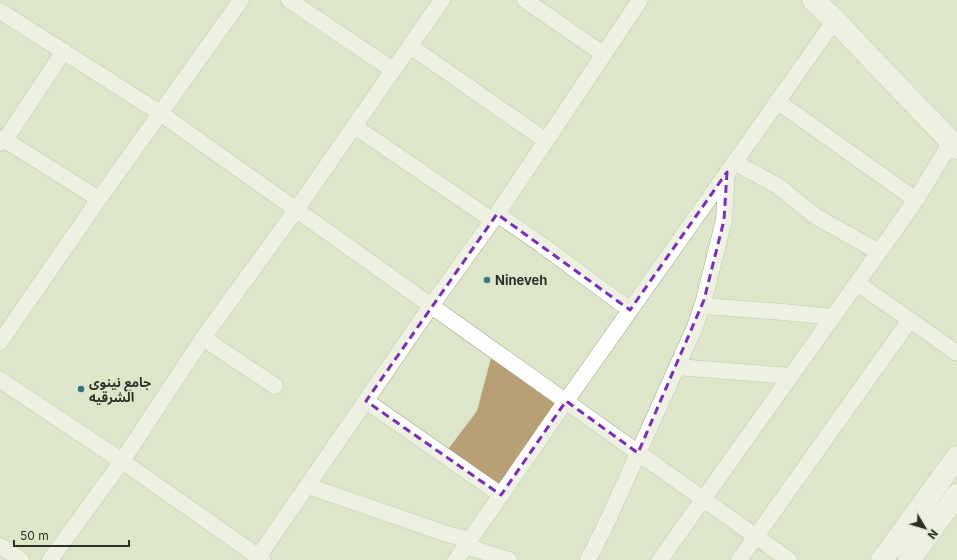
<svg xmlns="http://www.w3.org/2000/svg" width="957" height="560" viewBox="0 0 957 560" font-family="Inter,'Noto Sans Arabic',sans-serif">
<style>
.forest{fill:#b89f76}
.lines{fill:none;stroke-linecap:round;stroke-linejoin:round}
.minor-casing{stroke:#9da48a;stroke-width:17}
.secondary-casing{stroke:#9da48a;stroke-width:23}
.primary-casing{stroke:#9da48a;stroke-width:23}
.minor{stroke:#fff;stroke-width:16}
.secondary{stroke:#fff;stroke-width:22}
.primary{stroke:#fff;stroke-width:22}
.marked{fill:none;stroke:#7b2cbf;stroke-width:3;stroke-dasharray:8 5;stroke-linejoin:round}
.poi-dot{fill:#347588;stroke:#dee6ca;stroke-width:1.5}
.labels{text-anchor:middle;dominant-baseline:central;stroke-width:3;stroke-linejoin:round;paint-order:stroke}
.poi-label{font-size:13px;font-weight:bold;fill:#2e3126;stroke:#dee6ca;text-anchor:start}
</style>
<rect width="100%" height="100%" fill="#dee6ca"/>
<path class="forest" d="M491,358L560,403L501,487L446,452L477,411Z"/>
<g class="lines">
<defs>
<path id="minor" d="M289,0L393,70
M525,0L603,54
M0,11L160,113L789,560
M410,46L545,140
M777,101L916,200
M354,126L492,220
M0,139L5,140L99,199
M0,143L5,140L64,51
M734,162L778,186L815,216L879,252
M497,214L542,245L630,310
M857,283L957,353
M702,306L783,312L833,317
M203,338L275,386
M0,342L99,199L241,0
M677,367L791,376
M0,380L122,461L263,560
M366,401L501,495
M308,486L447,534L470,540
M0,546L21,560
M466,546L509,560
M50,560L122,461L203,338L296,210L442,0
M256,560L431,306L497,214L640,0
M456,560L566,401L835,20
M588,560L607,522L695,327L704,300L724,220L727,172
M660,560L916,200L951,142
M739,560L910,320"/>
<path id="secondary" d="M813,0L835,20L863,50L957,148"/>
<path id="primary" d="M882,560L957,457
M909,560L957,495"/>
</defs>
<use href="#minor" class="minor-casing"/>
<use href="#secondary" class="secondary-casing"/>
<use href="#primary" class="primary-casing"/>
<use href="#minor" class="minor"/>
<use href="#secondary" class="secondary"/>
<use href="#primary" class="primary"/>
</g>
<path d="M0 0H957V560H0ZM727,172L724,220L704,300L638,453L566,401L501,495L366,401L497,214L630,310Z" fill="#dee6ca" fill-opacity=".55" fill-rule="evenodd"/>
<path class="marked" d="M727,172L724,220L704,300L638,453L566,401L501,495L366,401L497,214L630,310Z"/>
<g class="poi-dot">
<circle cx="487" cy="280" r="4"/>
<circle cx="81" cy="389" r="4"/>
</g>
<g class="labels">
<g class="poi-label">
<text x="495" y="280">Nineveh</text>
<text x="89" y="382">جامع نينوى<tspan x="89" dy="15">الشرقيه</tspan></text>
</g>
</g>
<g transform="translate(925 528) rotate(128)" stroke="#dee6ca" stroke-width="3" paint-order="stroke">
<path d="M0-3L7 15L0 10L-7 15Z" fill="#2e3126"/>
<text y="-6" font-size="11" font-weight="bold" text-anchor="middle" fill="#2e3126">N</text>
</g>
<path d="M14 540v6h115v-6" fill="none" stroke="#2e3126" stroke-width="2"/>
<text x="20" y="540" font-size="12" fill="#2e3126" stroke="#dee6ca" stroke-width="3" paint-order="stroke">50 m</text>
</svg>
